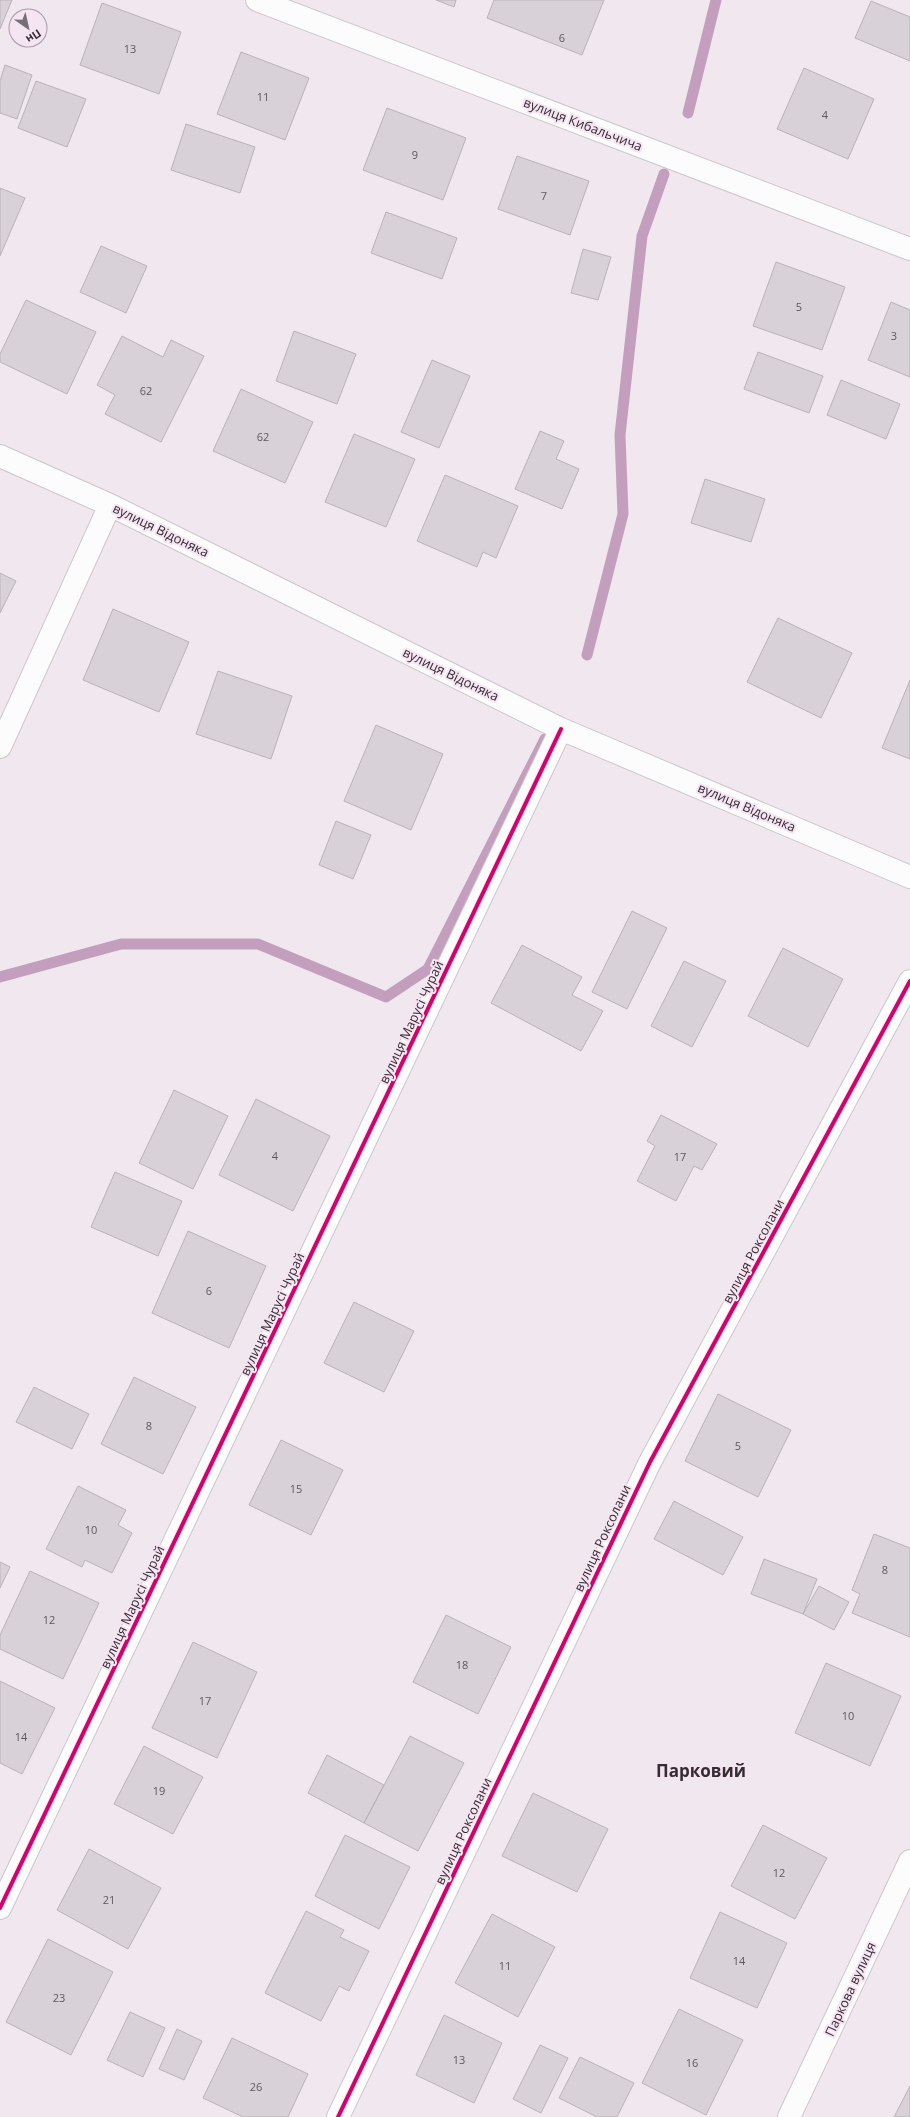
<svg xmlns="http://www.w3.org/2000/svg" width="910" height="2117" viewBox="0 0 910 2117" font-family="'Open Sans',sans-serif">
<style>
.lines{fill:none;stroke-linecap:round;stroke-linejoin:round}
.stream{stroke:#c39fbd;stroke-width:11}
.building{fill:#d8d1d7;stroke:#b9b3b8}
.minor-casing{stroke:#cdc6cc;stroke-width:24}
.minor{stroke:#fdfcfd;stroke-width:22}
.cycleway-casing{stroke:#f5e4f1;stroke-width:6}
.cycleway{stroke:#d6006c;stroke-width:4}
.labels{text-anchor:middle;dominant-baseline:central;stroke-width:4;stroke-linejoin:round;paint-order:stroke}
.number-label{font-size:11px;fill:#5e585d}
.street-label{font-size:13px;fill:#342e33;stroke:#f5e4f1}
.district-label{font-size:17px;font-weight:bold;fill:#342e33;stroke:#f5e4f1}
</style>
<rect width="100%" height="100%" fill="#f1e8ef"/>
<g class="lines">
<path class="stream" d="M688,113L716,0
M587,655L623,514L620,435L642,236L664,174
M0,977L121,944H258L386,997L428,969L545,739"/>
</g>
<path class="building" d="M0,0H12L0,29Z
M436,0H456L454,7Z
M494,0H604L582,55L487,18Z
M871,1L910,17V61L855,38Z
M102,3L181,32L159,94L80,65Z
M241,52L309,78L285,140L217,114Z
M5,65L32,75L17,119L0,113V81Z
M804,68L874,99L848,159L777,129Z
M36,81L86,99L67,147L18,128Z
M387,108L466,138L443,200L363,170Z
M186,124L255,147L240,193L171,170Z
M517,156L589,181L570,235L498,209Z
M0,188L25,198L0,256Z
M386,212L457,238L442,279L371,253Z
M101,246L147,266L126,313L80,292Z
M583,249L611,257L598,300L571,293Z
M776,262L845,287L822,350L753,326Z
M26,300L96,332L67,394L0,362V354Z
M891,302L910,310V377L868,360Z
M294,331L356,354L337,404L276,381Z
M122,336L163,357L171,340L204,356L161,442L105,414L115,395L97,385Z
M758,352L823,376L809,413L744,389Z
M432,360L470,376L439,448L401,432Z
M841,380L900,404L886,439L827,415Z
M241,389L313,422L285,483L213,451Z
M540,431L564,441L556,459L579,469L562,509L515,489Z
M354,434L415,459L386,527L325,502Z
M445,475L518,506L496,558L483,552L477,567L417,541Z
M705,479L765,499L751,542L691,523Z
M0,573L16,581L0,613Z
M113,609L189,642L159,712L83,680Z
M778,618L852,653L821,718L747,682Z
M218,671L292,696L271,759L196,734Z
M910,680V759L882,748Z
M376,725L443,754L411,830L344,801Z
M336,821L371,835L353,879L319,865Z
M632,911L667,928L627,1009L592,992Z
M522,945L582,977L572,995L603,1011L581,1051L491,1003Z
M783,948L843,979L808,1047L748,1016Z
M684,961L726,981L692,1047L651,1026Z
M174,1090L228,1116L193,1189L139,1163Z
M256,1099L330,1136L293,1211L219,1175Z
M661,1115L717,1144L702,1170L694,1166L676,1201L637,1181L655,1146L647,1141Z
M115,1172L182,1201L158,1256L91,1227Z
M188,1231L266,1266L229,1348L152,1313Z
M354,1302L414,1331L384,1392L324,1363Z
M134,1377L196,1407L163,1474L101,1444Z
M34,1387L89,1414L72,1449L16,1422Z
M718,1394L791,1430L758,1497L685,1461Z
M281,1440L343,1470L311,1535L249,1505Z
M78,1486L126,1510L118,1525L132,1533L112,1573L85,1560L82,1567L46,1549Z
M674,1501L743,1537L723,1575L654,1539Z
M874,1534L910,1548V1637L852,1613L860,1594L852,1590Z
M764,1559L817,1579L803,1614L751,1594Z
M0,1562L10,1567L0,1588Z
M30,1571L99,1603L63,1679L0,1649V1635Z
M819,1586L849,1602L834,1630L803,1614Z
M446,1615L511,1647L478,1714L413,1682Z
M193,1642L257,1672L217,1758L152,1728Z
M826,1663L901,1696L870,1766L795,1733Z
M0,1681L55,1708L22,1774L0,1763Z
M410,1736L464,1763L418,1851L364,1823Z
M144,1746L203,1777L173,1834L114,1804Z
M327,1755L384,1785L364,1823L308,1793Z
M533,1793L608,1829L577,1892L502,1856Z
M763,1825L827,1858L795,1919L731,1886Z
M345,1835L410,1867L379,1929L315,1896Z
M89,1849L161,1888L128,1949L57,1910Z
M306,1911L344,1930L340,1937L369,1951L349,1991L339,1986L321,2021L265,1993Z
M720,1912L787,1943L757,2008L690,1978Z
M492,1914L555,1947L518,2017L455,1983Z
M48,1939L113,1972L71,2055L6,2022Z
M679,2009L743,2040L706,2115L642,2083Z
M130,2012L165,2028L143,2077L107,2060Z
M444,2015L502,2043L474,2103L416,2075Z
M177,2029L202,2041L184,2080L159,2069Z
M232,2038L308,2074L288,2117H243L203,2098Z
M540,2045L568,2058L541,2113L513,2099Z
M580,2057L634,2083L617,2117H597L559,2098Z
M910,2086V2117H894Z"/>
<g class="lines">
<defs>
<path id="minor" d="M257,0L910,249
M0,456L110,505L561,729L910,877
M0,747L110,505
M0,1908L561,729
M338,2117L650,1462L910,981
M789,2117L910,1861"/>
</defs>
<use href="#minor" class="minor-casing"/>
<use href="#minor" class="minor"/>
<defs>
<path id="cycleway" d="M0,1908L561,729
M338,2117L650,1462L910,981"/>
</defs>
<use href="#cycleway" class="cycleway-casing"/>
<use href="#cycleway" class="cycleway"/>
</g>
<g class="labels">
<g class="number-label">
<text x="562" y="37">6</text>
<text x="130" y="48">13</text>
<text x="263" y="96">11</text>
<text x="825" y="114">4</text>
<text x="415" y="154">9</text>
<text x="544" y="195">7</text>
<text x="799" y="306">5</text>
<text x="894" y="335">3</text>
<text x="146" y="390">62</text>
<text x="263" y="436">62</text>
<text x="275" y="1155">4</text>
<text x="680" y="1156">17</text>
<text x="209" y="1290">6</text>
<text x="149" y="1425">8</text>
<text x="738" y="1445">5</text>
<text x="296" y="1488">15</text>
<text x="91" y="1529">10</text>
<text x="885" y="1569">8</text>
<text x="49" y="1619">12</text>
<text x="462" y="1664">18</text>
<text x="205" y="1700">17</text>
<text x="848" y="1715">10</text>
<text x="21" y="1736">14</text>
<text x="159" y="1790">19</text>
<text x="779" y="1872">12</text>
<text x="109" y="1899">21</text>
<text x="739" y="1960">14</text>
<text x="505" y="1965">11</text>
<text x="59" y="1997">23</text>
<text x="459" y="2059">13</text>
<text x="692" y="2062">16</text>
<text x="256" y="2086">26</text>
</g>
<g class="street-label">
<text transform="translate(583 124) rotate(21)">вулиця Кибальчича</text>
<text transform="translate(161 530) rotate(26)">вулиця Відоняка</text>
<text transform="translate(451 674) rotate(26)">вулиця Відоняка</text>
<text transform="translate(747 807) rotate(23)">вулиця Відоняка</text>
<text transform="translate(411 1022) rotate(-65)">вулиця Марусі Чурай</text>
<text transform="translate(753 1251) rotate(-62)">вулиця Роксолани</text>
<text transform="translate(272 1314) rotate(-65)">вулиця Марусі Чурай</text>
<text transform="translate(602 1538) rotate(-65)">вулиця Роксолани</text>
<text transform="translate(132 1607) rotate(-65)">вулиця Марусі Чурай</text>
<text transform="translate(463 1831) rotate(-65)">вулиця Роксолани</text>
<text transform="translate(850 1989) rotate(-65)">Паркова вулиця</text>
</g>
<g class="district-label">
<text x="701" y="1770">Парковий</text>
</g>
</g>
<g transform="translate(28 28) rotate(146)"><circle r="19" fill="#f5e4f1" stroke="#a89ba5"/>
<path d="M0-3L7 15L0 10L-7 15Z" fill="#766f75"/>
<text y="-6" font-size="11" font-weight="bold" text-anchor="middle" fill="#342e33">Пн</text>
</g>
</svg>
